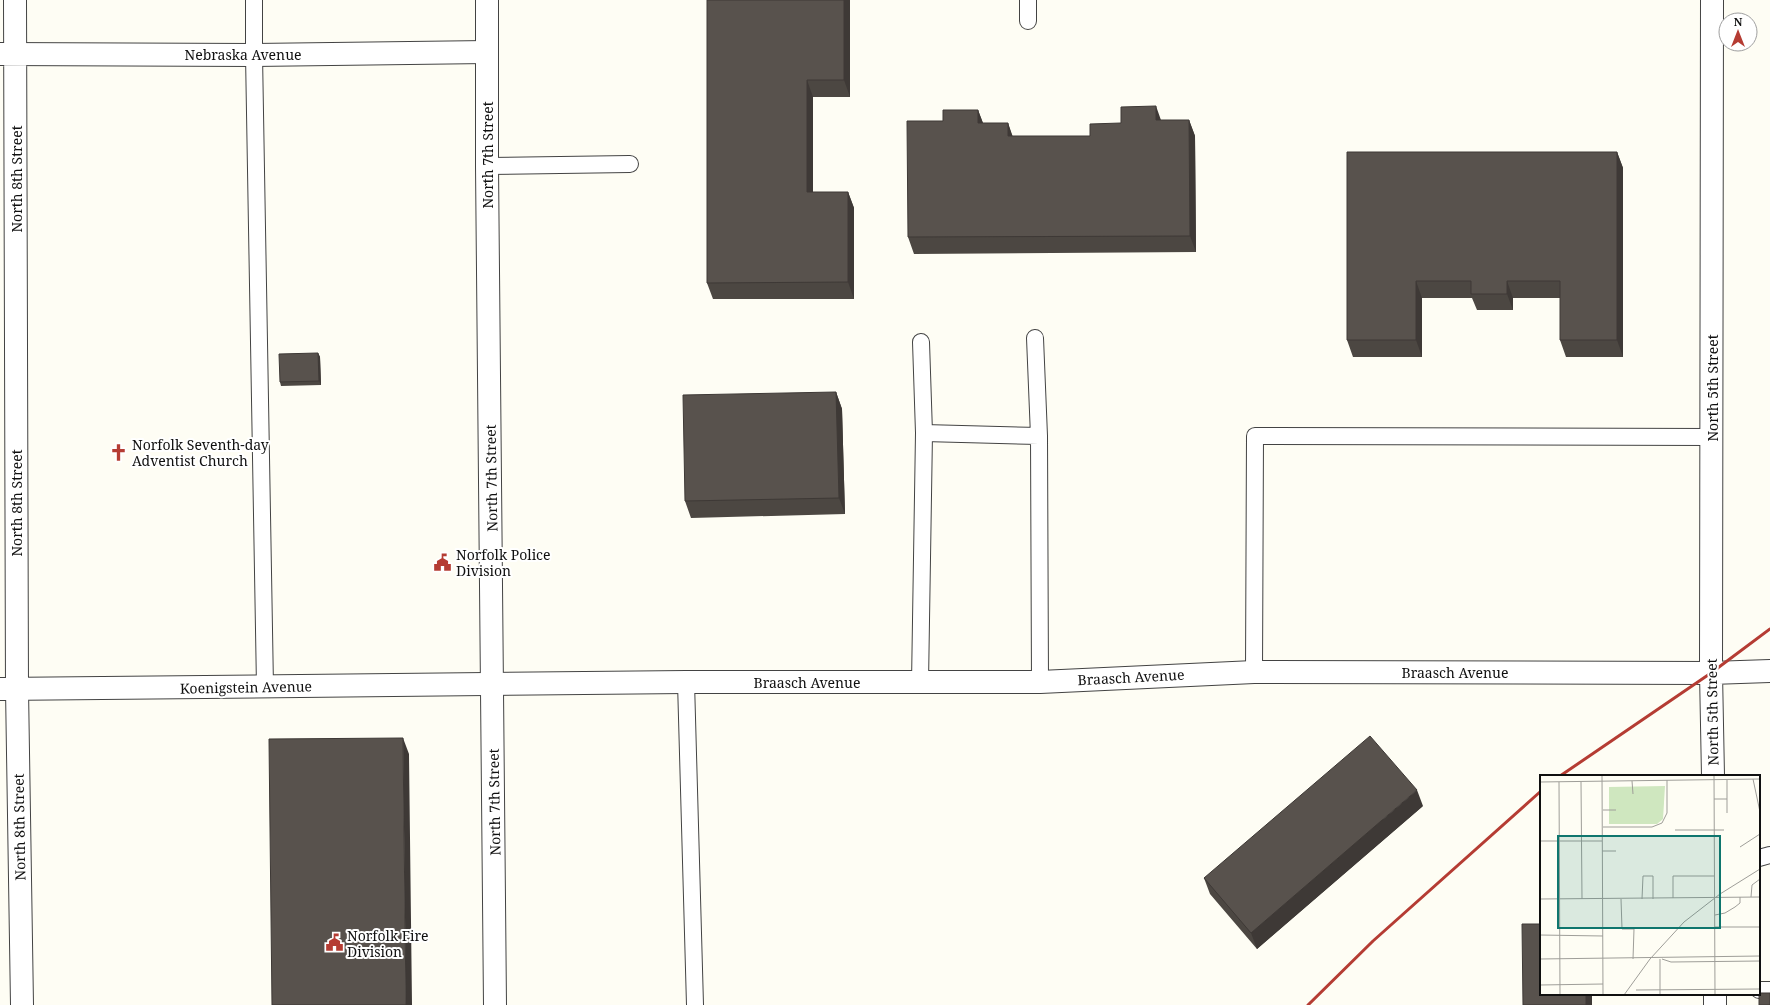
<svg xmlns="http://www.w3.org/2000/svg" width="1770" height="1005" viewBox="0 0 1770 1005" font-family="'Noto Serif',serif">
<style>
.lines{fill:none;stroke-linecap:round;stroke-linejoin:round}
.service-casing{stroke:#434343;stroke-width:18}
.minor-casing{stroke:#434343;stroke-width:24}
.tertiary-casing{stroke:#434343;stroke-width:24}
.service{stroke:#fff;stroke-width:16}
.minor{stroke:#fff;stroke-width:22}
.tertiary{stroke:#fff;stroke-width:22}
.rail{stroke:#b53c33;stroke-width:3}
.wall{fill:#4c4742}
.shaded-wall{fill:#3e3936}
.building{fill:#58524d;stroke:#3e3936}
.labels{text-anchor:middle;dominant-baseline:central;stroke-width:4;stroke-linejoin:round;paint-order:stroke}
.street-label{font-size:14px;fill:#101010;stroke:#fff}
.poi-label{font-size:14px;fill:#101010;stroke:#fff;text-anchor:start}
.inset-road{fill:none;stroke:#9f9e99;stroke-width:1}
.view{fill:#0f766e;fill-opacity:0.15;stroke:#0f766e;stroke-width:2}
.inset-edge{fill:none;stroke:#101010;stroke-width:2}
</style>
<rect width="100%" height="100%" fill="#fefdf4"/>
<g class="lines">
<defs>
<path id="service" d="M254,0V55L265,687
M1028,21V0
M487,166L630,164
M1035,338L1039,436
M921,342L924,433
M1254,672L1255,436L1712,437
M686,682L695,1005
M920,683L924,433L1039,436L1040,682
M1759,858L1770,855
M1759,990H1770"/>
<path id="minor" d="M15,0L17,689L22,1005
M1712,0L1711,673L1713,776
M0,54L254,55L487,52
M0,689L686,682H1040L1254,672L1711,673L1770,671
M1715,1005V994"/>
<path id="tertiary" d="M487,0V166L495,1005"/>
</defs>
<use href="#service" class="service-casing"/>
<use href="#minor" class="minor-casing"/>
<use href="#tertiary" class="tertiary-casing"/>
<use href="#service" class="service"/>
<use href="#minor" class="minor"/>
<use href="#tertiary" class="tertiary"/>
<path class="rail" d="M1560,776L1711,673L1770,629
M1308,1005L1373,941L1541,791"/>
</g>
<path class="wall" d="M707,0H850V97H813V192H848L854,208V299H713L707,283Z
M978,110L983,123H1008L1012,136H1090L1121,123L1161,120H1189L1195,136L1196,252L914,254L908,237L943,121Z
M1347,152H1617L1623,168V357H1566L1560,340V298H1513V310H1477L1472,298H1422V357H1353L1347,340Z
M318,353L320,357L321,385L281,386L280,382Z
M836,392L842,409L845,514L691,518L685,501Z
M1423,806L1257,949L1210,894L1204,878Z
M1541,994H1656V996H1592Z"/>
<path class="shaded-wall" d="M844,0H850V97L844,80Z
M807,80L813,97V208L807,192Z
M1156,106L1162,123L1156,120Z
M978,110L984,126L978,123Z
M1189,120L1195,136L1196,252L1190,236Z
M1008,123L1014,140L1008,136Z
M1617,152L1623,168V357L1617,340Z
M848,192L854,208V299L848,282Z
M1416,281L1422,298V357L1416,340Z
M1507,281L1513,298V310L1507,294Z
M318,353L320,357L321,385L319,381Z
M836,392L842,409L845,514L839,498Z
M403,738L409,754L412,1005H406Z
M1417,790L1423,806L1257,949L1251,933Z
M1586,994H1591L1592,996V1005H1586Z"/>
<path class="building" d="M707,0H844V80H807V192H848V282L707,283Z
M1156,106V120H1189L1190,236L908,237L907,121H943V110H978V123H1008V136H1090V124L1121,123V107Z
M1347,152H1617V340H1560V281H1507V294H1471V281H1416V340H1347Z
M318,353L319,381L280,382L279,354Z
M836,392L839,498L685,501L683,395Z
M1370,736L1417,790L1251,933L1204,878Z
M403,738L406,1005H272L269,739Z
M1522,924H1541V994H1586V1005H1523Z
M1759,993H1770V1005H1759Z"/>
<defs>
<symbol id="church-bare" viewBox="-9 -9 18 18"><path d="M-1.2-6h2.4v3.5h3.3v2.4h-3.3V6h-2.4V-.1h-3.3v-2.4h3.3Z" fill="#b53c33" stroke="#fff" stroke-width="2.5" paint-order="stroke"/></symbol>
<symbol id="civic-bare" viewBox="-9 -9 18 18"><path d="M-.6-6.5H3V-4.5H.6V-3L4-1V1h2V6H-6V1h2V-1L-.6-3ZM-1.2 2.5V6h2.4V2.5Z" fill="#b53c33" stroke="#fff" stroke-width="2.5" paint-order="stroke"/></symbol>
</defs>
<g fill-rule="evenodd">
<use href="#church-bare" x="106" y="440" width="25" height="25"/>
<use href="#civic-bare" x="430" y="550" width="25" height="25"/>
<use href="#civic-bare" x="322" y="930" width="25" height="25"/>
</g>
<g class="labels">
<g class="street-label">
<text x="243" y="54">Nebraska Avenue</text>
<text transform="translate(487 155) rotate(-90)">North 7th Street</text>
<text transform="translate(16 179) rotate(-90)">North 8th Street</text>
<text transform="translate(1712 388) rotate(-90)">North 5th Street</text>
<text transform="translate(491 478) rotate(-91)">North 7th Street</text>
<text transform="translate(16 503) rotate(-90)">North 8th Street</text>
<text x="1455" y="672">Braasch Avenue</text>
<text transform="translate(1131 677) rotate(-3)">Braasch Avenue</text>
<text x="807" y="682">Braasch Avenue</text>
<text transform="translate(246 687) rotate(-1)">Koenigstein Avenue</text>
<text transform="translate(1712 712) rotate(-91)">North 5th Street</text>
<text transform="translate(494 802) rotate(-91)">North 7th Street</text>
<text transform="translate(19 827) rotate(-91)">North 8th Street</text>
</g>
<g class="poi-label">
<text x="132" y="444">Norfolk Seventh-day<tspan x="132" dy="16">Adventist Church</tspan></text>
<text x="456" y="554">Norfolk Police<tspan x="456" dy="16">Division</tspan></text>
<text x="347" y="935">Norfolk Fire<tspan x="347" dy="16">Division</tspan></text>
</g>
</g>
<g transform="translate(1540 775)">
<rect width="220" height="220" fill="#fefdf4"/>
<path d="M125,11L123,44L117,49H69V12Z" fill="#cfe7bf"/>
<path class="inset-road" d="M62,0L63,220M174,0L175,220M213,4L220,37M92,6L93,19M0,7L220,4M19,7L20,220M41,7L42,124M174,24H187M63,35H76M187,38V5M63,52H112L122,48L127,38V5M135,55H184M0,66H62M200,72L220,59M62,76H76M211,122L212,110L220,104M133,123V101H175M0,124L220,122M81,124L82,154H94L93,184M102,124L103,101H113V124M175,140L185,138L195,132L200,128V122M175,152H220M0,160L63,161M0,184L220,181M122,184L131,187L220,186M0,210L63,209M96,215L220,214M84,220L110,184L144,147L180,119L220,94M120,220V184"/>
<path class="view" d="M18,61H180V153H18Z"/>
<rect width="220" height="220" class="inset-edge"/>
</g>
<g transform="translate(1738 32)"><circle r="19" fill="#ffffff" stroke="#9f9f9f"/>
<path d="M0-3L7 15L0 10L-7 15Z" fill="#b53c33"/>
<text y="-6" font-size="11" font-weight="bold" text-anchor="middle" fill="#101010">N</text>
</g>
</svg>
